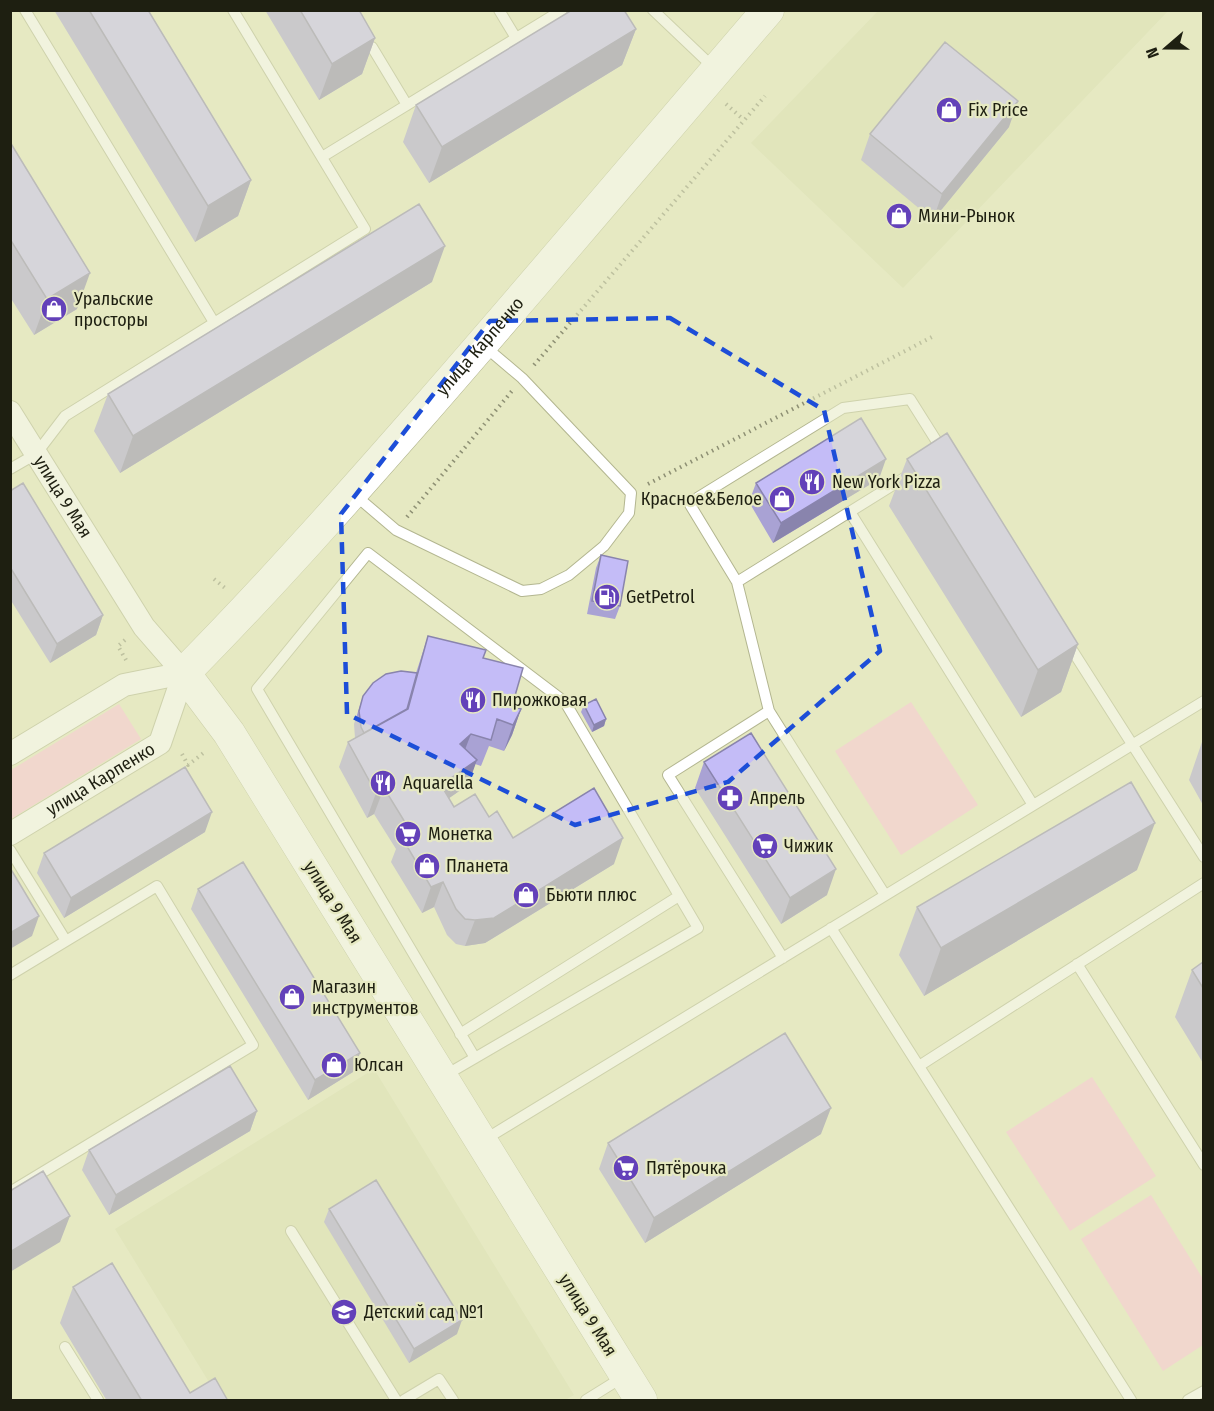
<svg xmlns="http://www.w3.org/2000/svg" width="1214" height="1411" viewBox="0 0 1214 1411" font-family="'Fira Sans Condensed',sans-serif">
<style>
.built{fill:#dbdfb1}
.green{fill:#fec0da}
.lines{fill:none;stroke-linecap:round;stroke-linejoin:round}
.service-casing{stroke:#b3b690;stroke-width:12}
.minor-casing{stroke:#b3b690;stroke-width:24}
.secondary-casing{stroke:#b3b690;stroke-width:33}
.path{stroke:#8e9074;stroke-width:4;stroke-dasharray:1.5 4.5;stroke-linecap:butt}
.service{stroke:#fff;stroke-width:10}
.minor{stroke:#fff;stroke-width:22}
.secondary{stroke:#fff;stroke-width:32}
.wall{fill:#a9a2d4}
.shaded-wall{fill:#8984ad}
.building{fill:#c4bcf7;stroke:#8984ad;stroke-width:1.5}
.marked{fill:none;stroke:#1d4ed8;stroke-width:4.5;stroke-dasharray:12 8;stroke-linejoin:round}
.labels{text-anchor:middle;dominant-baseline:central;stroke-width:4.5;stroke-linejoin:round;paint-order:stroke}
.poi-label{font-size:18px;fill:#1e1f11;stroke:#e6e9c2;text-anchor:start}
.street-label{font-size:18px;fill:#1e1f11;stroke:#e6e9c2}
</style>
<rect width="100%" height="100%" fill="#e6e9c2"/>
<path class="built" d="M878,11H1168L903,288L751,143Z
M374,1069L574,1395L565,1400H220L115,1229Z"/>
<path class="green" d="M911,702L978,805L901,855L835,751Z
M119,704L141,739L11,819V770Z
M1092,1077L1156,1176L1070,1231L1006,1132Z
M1151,1195L1203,1279V1345L1163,1371L1081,1239Z"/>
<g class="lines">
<defs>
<path id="service" d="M25,10L215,324
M499,10L516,38
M653,10L714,68
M372,47L407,105
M322,157L562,10
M10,469L36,454L65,416L365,229L233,10
M355,495L396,530L522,591L541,589L569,575L604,546L629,513L631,493L522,378L483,345
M850,512L1033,805
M737,582L689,503L843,408L910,399L944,453
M1067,642L1204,857
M769,711L737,582L909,475
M10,850L66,941L157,886L253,1045L10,1192
M831,928L1131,1400
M783,958L668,775L769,711L885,895
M1077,964L1204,1165
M10,975L66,941
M460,1034L679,896
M919,1066L1204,883
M444,1076L698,928L565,702L368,553L257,689L475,1058
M484,1140L1204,701
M291,1231L396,1400
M65,1347L98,1400
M404,1400L439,1379L453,1400
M586,1400L623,1377
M1188,1400L1204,1391"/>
<g id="minor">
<path id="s1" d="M10,412L144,627L184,673"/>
<path d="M10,754L124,685L184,673"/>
<path id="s2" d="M10,834L160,743L184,673"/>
</g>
<g id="secondary">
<path id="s3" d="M641,1400L229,733L184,673C267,589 345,501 423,412C539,279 653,144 768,10"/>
</g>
</defs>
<use href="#service" class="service-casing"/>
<use href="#minor" class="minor-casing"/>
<use href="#secondary" class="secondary-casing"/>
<path class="path" d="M726,104L744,120
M534,365L765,96
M648,484L932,337
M407,517L512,391
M214,579L225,588
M125,640L118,646L126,660
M182,754L188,765L206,751"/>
<use href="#service" class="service"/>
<use href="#minor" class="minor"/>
<use href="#secondary" class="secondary"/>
</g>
<path class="wall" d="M54,10H148L251,180L238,216L195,242Z
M265,10H359L375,38L362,74L319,100Z
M636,29L622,65L429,183L403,142L416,105Z
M1009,127L933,220L861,160L870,134Z
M10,142L77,309L34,335L10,297Z
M432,282L120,473L94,431L108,394Z
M907,459L1078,644L1061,692L1021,717L889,506Z
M879,479L773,543L749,502L756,483Z
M10,491L103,615L96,635L50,663L10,599Z
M601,555L620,606L615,619L587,614L596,568Z
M428,636L483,658L512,706L521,709L512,735L504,751L489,746L481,766L475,764L468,785L449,798L454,807L489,817L513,838L614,864L485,943L465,946L456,944L447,935L434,907L422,913L391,862L396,849L374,814L367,818L339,767L348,742L355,738L354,724L363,696L416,673Z
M584,705L606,719L604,726L592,732L581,712Z
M1203,739V805L1189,780Z
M704,762L827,895L781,924L695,788Z
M205,832L64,918L37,873L44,853Z
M1137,870L924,996L899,955L917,907Z
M198,889L353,1072L308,1100L191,909Z
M1203,962V1063L1175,1017L1192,970Z
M257,1111L250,1131L109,1215L82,1170L89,1150Z
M821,1134L645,1243L599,1169L608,1143Z
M329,1209L457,1334L409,1363L324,1222Z
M73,1287L190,1393L228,1401H107L60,1323Z"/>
<path class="shaded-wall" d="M636,29L622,65L429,183L442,147Z
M375,38L362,74L319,100L332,64Z
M1018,101L1009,127L933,220L942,194Z
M251,180L238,216L195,242L208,206Z
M445,246L432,282L120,473L133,436Z
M90,273L77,309L34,335L47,299Z
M886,459L879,479L773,543L781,523Z
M103,615L96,635L50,663L57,644Z
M1078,644L1061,692L1021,717L1038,670Z
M521,709L512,735L504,751L513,725Z
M606,719L604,726L592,732L594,725Z
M471,734L461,760L460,744Z
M477,760L468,785L432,810L441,785Z
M384,788L374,814L367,818L376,793Z
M212,812L205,832L64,918L71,898Z
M1155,823L1137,870L924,996L941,948Z
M623,838L614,864L485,943L465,946L475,920Z
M836,869L827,895L781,924L790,898Z
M443,882L434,907L422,913L431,887Z
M39,916L32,936L10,949V933Z
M360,1053L353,1072L308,1100L315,1080Z
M831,1108L821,1134L645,1243L654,1218Z
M257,1111L250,1131L109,1215L116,1195Z
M70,1216L60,1242L10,1272V1252Z
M462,1320L457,1334L409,1363L414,1349Z"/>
<path class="building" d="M89,10H148L251,180L208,206Z
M300,10H359L375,38L332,64Z
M572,10H624L636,29L442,147L416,105Z
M945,42L1018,101L942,194L870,134Z
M10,142L90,273L47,299L10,239Z
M419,204L445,246L133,436L108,394Z
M861,418L886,459L781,523L756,483Z
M947,433L1078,644L1038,670L907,459Z
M23,483L103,615L57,644L10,567V491Z
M601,555L628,561L620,606L592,601Z
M428,636L486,650L483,658L523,668L512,706L521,709L513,725L497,719L491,740L471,734L460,744L477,760L441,785L454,807L475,794L489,817L497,811L513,838L594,788L623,838L494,918L475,920L465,919L456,909L443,882L431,887L401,836L411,832L384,788L376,793L348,742L408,709Z
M401,671L417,673L407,709L364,733L361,727L359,711L363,696L373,683L386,674Z
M596,699L606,719L594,725L584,705Z
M751,733L836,869L790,898L704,762Z
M185,767L212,812L71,898L44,853Z
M1131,782L1155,823L941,948L917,907Z
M243,862L360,1053L315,1080L198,889Z
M12,871L39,916L10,933V872Z
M1203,962V988L1192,970Z
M785,1033L831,1108L654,1218L608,1143Z
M230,1066L257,1111L116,1195L89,1150Z
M43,1171L70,1216L10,1252V1191Z
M376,1180L462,1320L414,1349L329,1209Z
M112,1263L190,1393L215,1378L228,1401H142L73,1287Z"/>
<path d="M0 0H1214V1411H0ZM670,318L824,410L880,651L728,782L575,825L347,714L341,514L490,321Z" fill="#e6e9c2" fill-opacity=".55" fill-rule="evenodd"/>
<path class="marked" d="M670,318L824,410L880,651L728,782L575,825L347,714L341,514L490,321Z"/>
<defs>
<symbol id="shop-disc" viewBox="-11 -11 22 22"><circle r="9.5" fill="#6341b9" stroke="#e6e9c2"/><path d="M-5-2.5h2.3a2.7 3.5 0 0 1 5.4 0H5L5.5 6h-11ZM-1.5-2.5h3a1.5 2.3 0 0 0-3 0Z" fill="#fff"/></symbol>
<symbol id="restaurant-disc" viewBox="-11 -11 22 22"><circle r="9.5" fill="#6341b9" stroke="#e6e9c2"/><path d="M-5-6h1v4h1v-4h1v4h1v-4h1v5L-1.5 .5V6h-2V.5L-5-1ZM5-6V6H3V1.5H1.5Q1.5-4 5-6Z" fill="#fff"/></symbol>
<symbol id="fuel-disc" viewBox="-11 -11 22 22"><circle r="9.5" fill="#6341b9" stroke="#e6e9c2"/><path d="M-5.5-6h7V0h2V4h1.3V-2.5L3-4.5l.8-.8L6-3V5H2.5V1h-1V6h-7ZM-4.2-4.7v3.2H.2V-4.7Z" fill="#fff"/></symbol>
<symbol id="pharmacy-disc" viewBox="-11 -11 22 22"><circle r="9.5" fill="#6341b9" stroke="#e6e9c2"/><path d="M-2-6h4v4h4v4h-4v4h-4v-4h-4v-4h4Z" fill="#fff"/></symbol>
<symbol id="supermarket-disc" viewBox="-11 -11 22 22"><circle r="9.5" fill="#6341b9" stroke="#e6e9c2"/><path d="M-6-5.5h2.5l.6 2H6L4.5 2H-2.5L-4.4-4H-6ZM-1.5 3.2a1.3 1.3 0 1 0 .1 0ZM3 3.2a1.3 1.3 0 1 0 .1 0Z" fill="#fff"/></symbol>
<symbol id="school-disc" viewBox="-11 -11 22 22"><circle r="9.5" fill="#6341b9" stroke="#e6e9c2"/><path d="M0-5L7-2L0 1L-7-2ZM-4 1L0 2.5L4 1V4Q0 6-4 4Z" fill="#fff"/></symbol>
</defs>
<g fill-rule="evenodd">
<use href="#shop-disc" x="934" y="95" width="30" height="30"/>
<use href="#shop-disc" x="884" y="201" width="30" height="30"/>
<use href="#shop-disc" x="39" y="294" width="30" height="30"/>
<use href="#restaurant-disc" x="797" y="467" width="30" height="30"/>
<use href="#shop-disc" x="767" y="484" width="30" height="30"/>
<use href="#fuel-disc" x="592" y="582" width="30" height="30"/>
<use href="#restaurant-disc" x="458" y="685" width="30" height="30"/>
<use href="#restaurant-disc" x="368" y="768" width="30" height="30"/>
<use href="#pharmacy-disc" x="715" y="783" width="30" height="30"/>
<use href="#supermarket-disc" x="393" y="819" width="30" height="30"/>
<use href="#supermarket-disc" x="750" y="831" width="30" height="30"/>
<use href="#shop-disc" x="412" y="851" width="30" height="30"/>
<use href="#shop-disc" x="511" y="880" width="30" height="30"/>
<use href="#shop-disc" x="277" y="982" width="30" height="30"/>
<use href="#shop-disc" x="319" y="1050" width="30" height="30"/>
<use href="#supermarket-disc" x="611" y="1153" width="30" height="30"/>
<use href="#school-disc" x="329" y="1297" width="30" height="30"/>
</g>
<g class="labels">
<g class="poi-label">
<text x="968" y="110">Fix Price</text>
<text x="918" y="216">Мини-Рынок</text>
<text x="74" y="299">Уральские<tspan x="74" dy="21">просторы</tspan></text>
<text x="832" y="482">New York Pizza</text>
<text x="762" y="499" text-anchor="end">Красное&amp;Белое</text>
<text x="626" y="597">GetPetrol</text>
<text x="492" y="700">Пирожковая</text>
<text x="403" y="783">Aquarella</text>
<text x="750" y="798">Апрель</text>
<text x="428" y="834">Монетка</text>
<text x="784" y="846">Чижик</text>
<text x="446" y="866">Планета</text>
<text x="546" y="895">Бьюти плюс</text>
<text x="312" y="987">Магазин<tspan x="312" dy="21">инструментов</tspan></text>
<text x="354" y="1065">Юлсан</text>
<text x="646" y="1168">Пятёрочка</text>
<text x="364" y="1312">Детский сад №1</text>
</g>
<g class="street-label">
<text stroke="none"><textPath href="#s3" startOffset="1300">улица Карпенко</textPath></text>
<text stroke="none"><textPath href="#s1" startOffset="100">улица 9 Мая</textPath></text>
<text stroke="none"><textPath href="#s2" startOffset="106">улица Карпенко</textPath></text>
<text transform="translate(333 902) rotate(58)">улица 9 Мая</text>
<text transform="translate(588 1315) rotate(58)">улица 9 Мая</text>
</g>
</g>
<rect width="1214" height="1411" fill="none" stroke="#1e1f11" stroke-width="24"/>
<g transform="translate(1166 48) rotate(250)" stroke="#e6e9c2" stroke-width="4.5" paint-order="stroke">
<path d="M0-4.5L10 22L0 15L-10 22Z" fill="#1e1f11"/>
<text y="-9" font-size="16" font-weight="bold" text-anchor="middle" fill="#1e1f11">N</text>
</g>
</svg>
